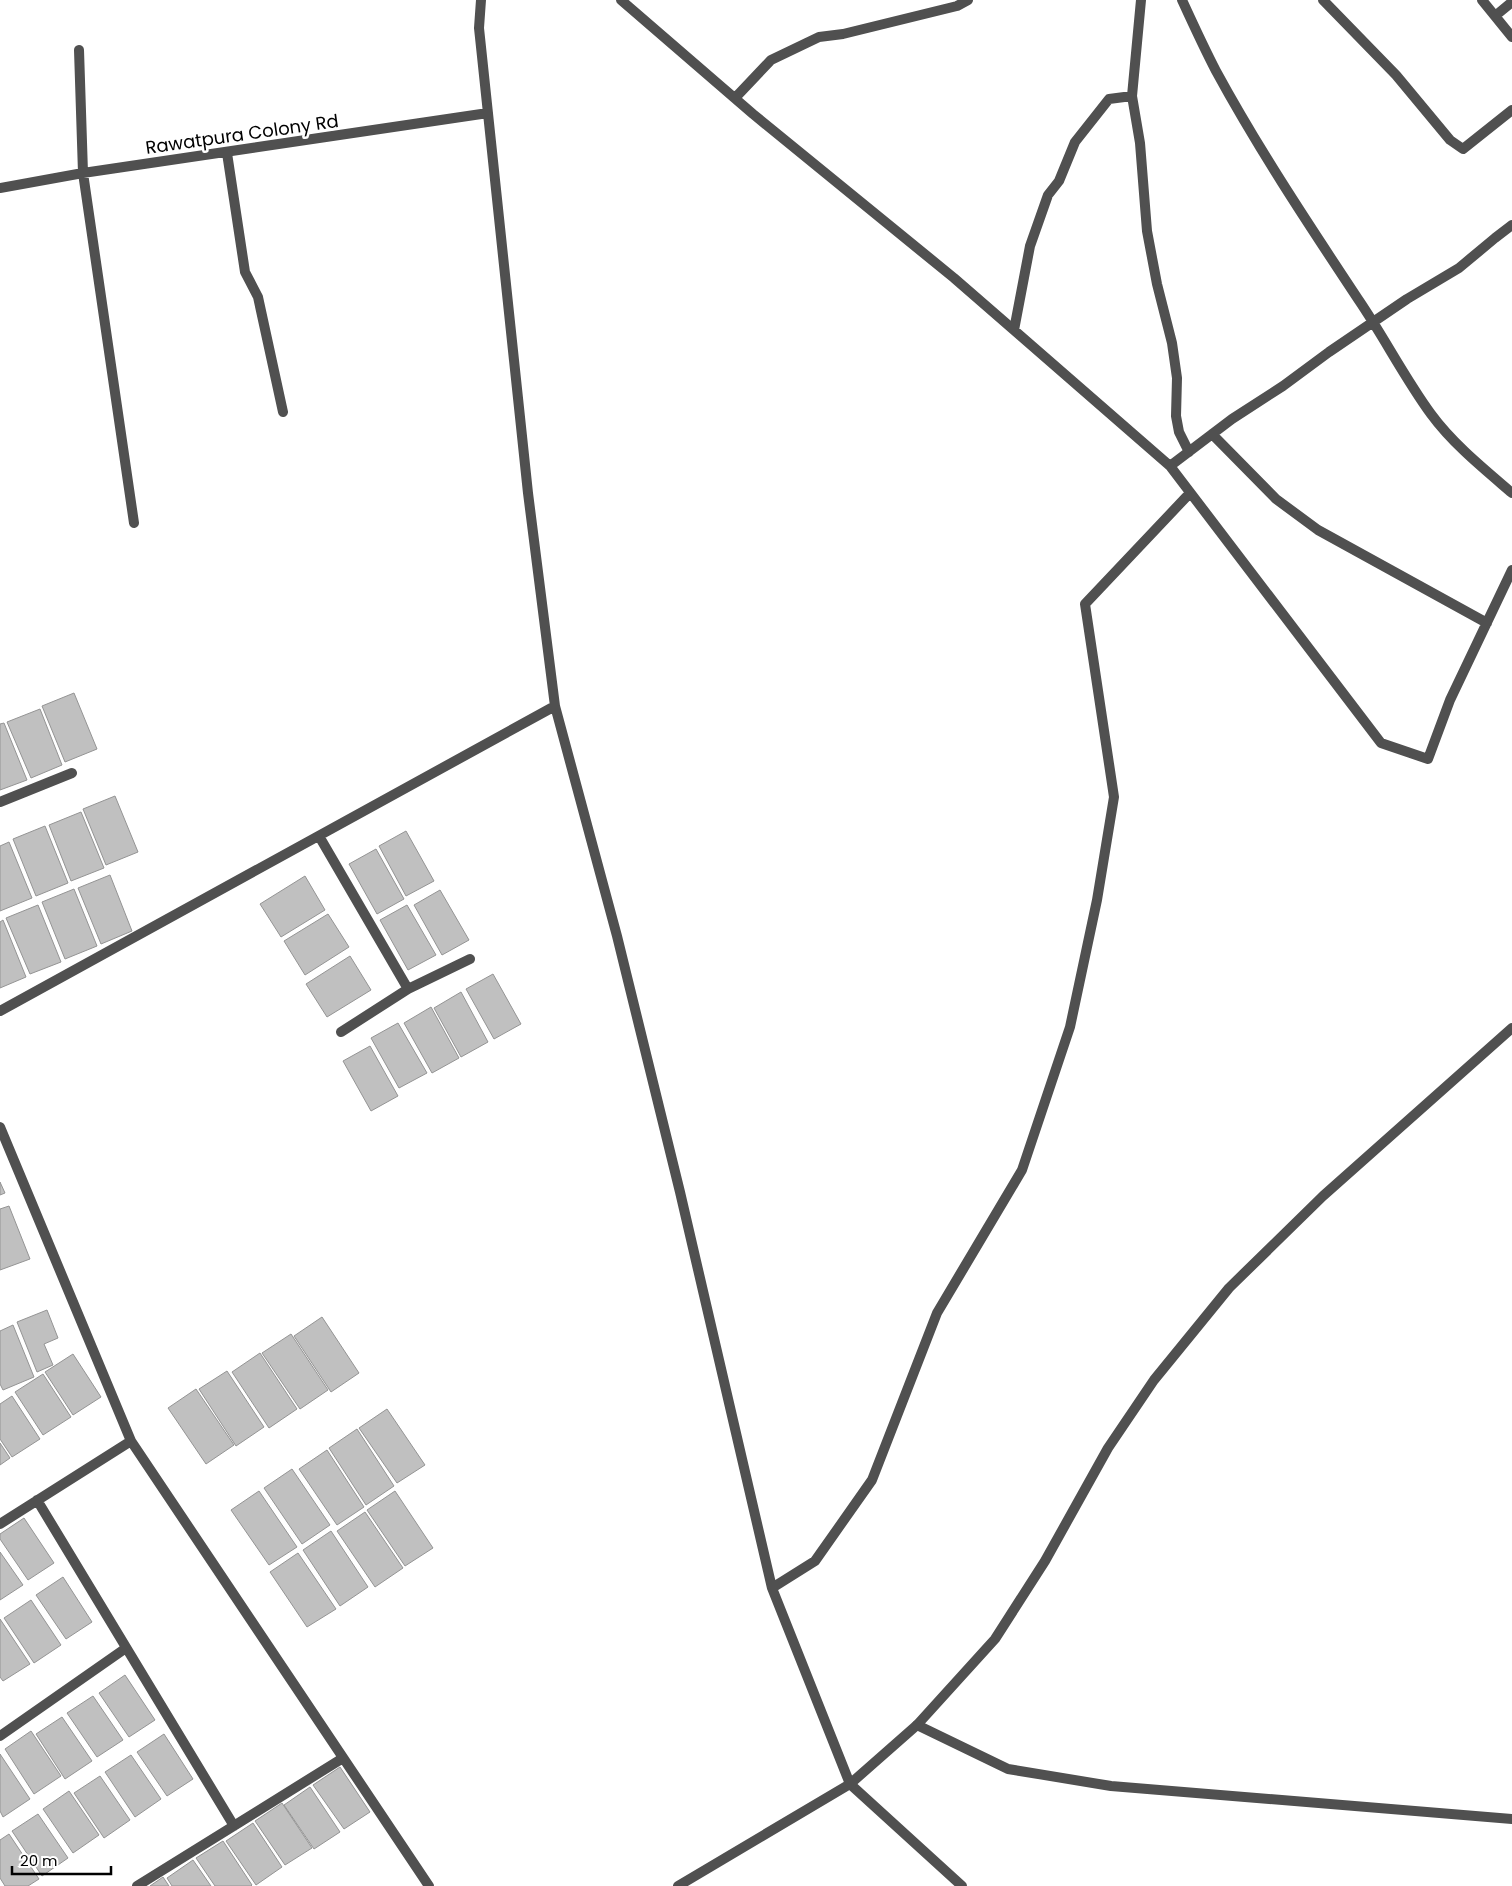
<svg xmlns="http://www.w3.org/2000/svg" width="1512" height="1886" viewBox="0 0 1512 1886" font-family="Poppins,sans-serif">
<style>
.building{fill:#c0c0c0;stroke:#949494}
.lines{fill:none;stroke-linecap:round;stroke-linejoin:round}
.minor{stroke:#505050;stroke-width:10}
.tertiary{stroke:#505050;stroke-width:10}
.labels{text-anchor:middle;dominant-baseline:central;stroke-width:5;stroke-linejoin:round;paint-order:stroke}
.street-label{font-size:18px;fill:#000;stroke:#fff}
</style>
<rect width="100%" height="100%" fill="#fff"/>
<path class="building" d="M74,693L97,749L65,762L42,706Z
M40,709L62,765L31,778L7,722Z
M4,723L27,780L0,790V724Z
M115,796L138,852L106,865L83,809Z
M81,812L104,868L71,881L49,825Z
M45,826L68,883L36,896L13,839Z
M406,831L434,881L406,896L379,846Z
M9,842L32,898L0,911V846Z
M376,849L404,899L377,914L349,864Z
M110,875L132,931L101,944L78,888Z
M305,876L325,910L281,937L260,904Z
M74,889L97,946L65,959L42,902Z
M440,890L469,940L442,955L414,905Z
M38,905L61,962L30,974L6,918Z
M407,905L436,955L408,970L380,920Z
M328,914L349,947L305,975L284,941Z
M3,920L26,977L0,988V922Z
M350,956L371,990L327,1017L306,984Z
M493,974L521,1024L494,1039L466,989Z
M461,992L488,1042L461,1057L434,1008Z
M431,1007L459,1058L432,1073L404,1023Z
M398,1023L427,1073L399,1088L371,1038Z
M370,1046L398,1096L371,1111L343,1061Z
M0,1182L5,1193L0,1195Z
M9,1206L30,1259L0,1270V1209Z
M47,1310L58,1338L44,1344L53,1365L37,1372L17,1322Z
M322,1317L359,1373L331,1392L294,1336Z
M13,1325L34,1377L3,1390L0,1384V1331Z
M291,1334L328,1390L300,1409L262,1353Z
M260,1353L297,1409L269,1428L232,1372Z
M73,1354L101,1397L73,1415L45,1372Z
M227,1371L264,1427L236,1446L199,1389Z
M43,1374L71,1417L43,1435L15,1392Z
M196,1389L234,1445L206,1464L168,1408Z
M12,1396L40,1439L12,1457L0,1439V1404Z
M387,1409L425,1465L397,1483L359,1428Z
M357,1429L394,1486L366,1505L329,1448Z
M0,1443L10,1458L0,1465Z
M327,1450L364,1507L337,1525L299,1469Z
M292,1469L330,1525L302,1544L264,1488Z
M259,1491L297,1547L269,1565L231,1510Z
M395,1491L433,1548L405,1566L367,1510Z
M365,1512L403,1568L375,1587L337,1531Z
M24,1518L54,1563L28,1580L0,1539V1534Z
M331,1531L368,1587L340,1606L303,1550Z
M0,1552L23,1585L0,1600Z
M298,1553L336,1609L307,1627L270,1572Z
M63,1577L92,1622L66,1639L36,1595Z
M31,1600L61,1645L34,1663L4,1618Z
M0,1619L30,1664L3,1681L0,1677Z
M125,1675L155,1720L129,1737L99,1693Z
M93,1696L123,1740L97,1757L67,1713Z
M62,1717L92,1761L65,1779L36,1734Z
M31,1731L61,1776L34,1794L5,1749Z
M164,1734L193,1779L167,1796L137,1752Z
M0,1754L30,1799L3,1817L0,1811Z
M131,1755L161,1799L135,1817L105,1772Z
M340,1767L370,1812L344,1829L313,1785Z
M100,1776L130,1820L104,1838L74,1793Z
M310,1787L340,1832L314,1849L284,1805Z
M69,1791L99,1835L73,1853L43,1809Z
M282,1803L312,1848L285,1865L255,1821Z
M38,1814L68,1858L42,1876L12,1831Z
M253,1823L282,1867L256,1885L226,1841Z
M9,1834L39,1879L28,1886H5L0,1878V1840Z
M223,1841L252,1885L251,1886H215L196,1858Z
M193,1860L211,1886H172L167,1878Z
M163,1877L169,1886H150Z"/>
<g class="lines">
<path class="minor" d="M481,0L479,28L528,493L555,706L617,936L680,1192L772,1588L850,1784L962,1886
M621,0L753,114L954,278L1170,466L1381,743L1428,759L1450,700L1512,570
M1141,0L1132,96L1140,143L1147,231L1157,284L1172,343L1177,378L1176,416L1179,432L1189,452
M1182,0C1193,24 1204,48 1216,71C1259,150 1309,225 1358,299C1384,337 1404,377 1431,414C1453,444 1484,469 1512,493
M1323,0L1396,75L1450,140L1463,149L1512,110
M1482,0L1512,37
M1495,16L1512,2
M79,50L83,173L134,523
M735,98L771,60L819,37L843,34L957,6L968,0
M227,153L245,272L258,297L283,412
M0,188L83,173L488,113
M1014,330L1030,246L1048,195L1059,181L1075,142L1109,99L1132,96
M1212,434L1276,499L1318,530L1487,623
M1170,466L1232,419L1283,386L1329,352L1407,299L1459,268L1495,238L1512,225
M0,802L72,773
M319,836L408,989L470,959
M0,1011L555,706
M341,1032L408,989
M0,1127L131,1441L429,1886
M37,1500L234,1826
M0,1524L131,1441
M772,1588L815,1561L872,1480L937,1313L1022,1170L1070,1027L1097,900L1114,797L1085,604L1190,493
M917,1725L1008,1769L1111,1786L1512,1819
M0,1736L126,1648
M137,1886L343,1758"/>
<path class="tertiary" d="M678,1886L850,1784L917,1725L995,1639L1045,1561L1108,1448L1154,1380L1229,1288L1323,1196L1512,1028"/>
</g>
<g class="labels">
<g class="street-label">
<text transform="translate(242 134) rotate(-8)">Rawatpura Colony Rd</text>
</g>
</g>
<path d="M12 1866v8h99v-8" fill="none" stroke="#000000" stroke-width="2.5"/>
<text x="20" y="1866" font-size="15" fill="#000000" stroke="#ffffff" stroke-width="4" paint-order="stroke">20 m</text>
</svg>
